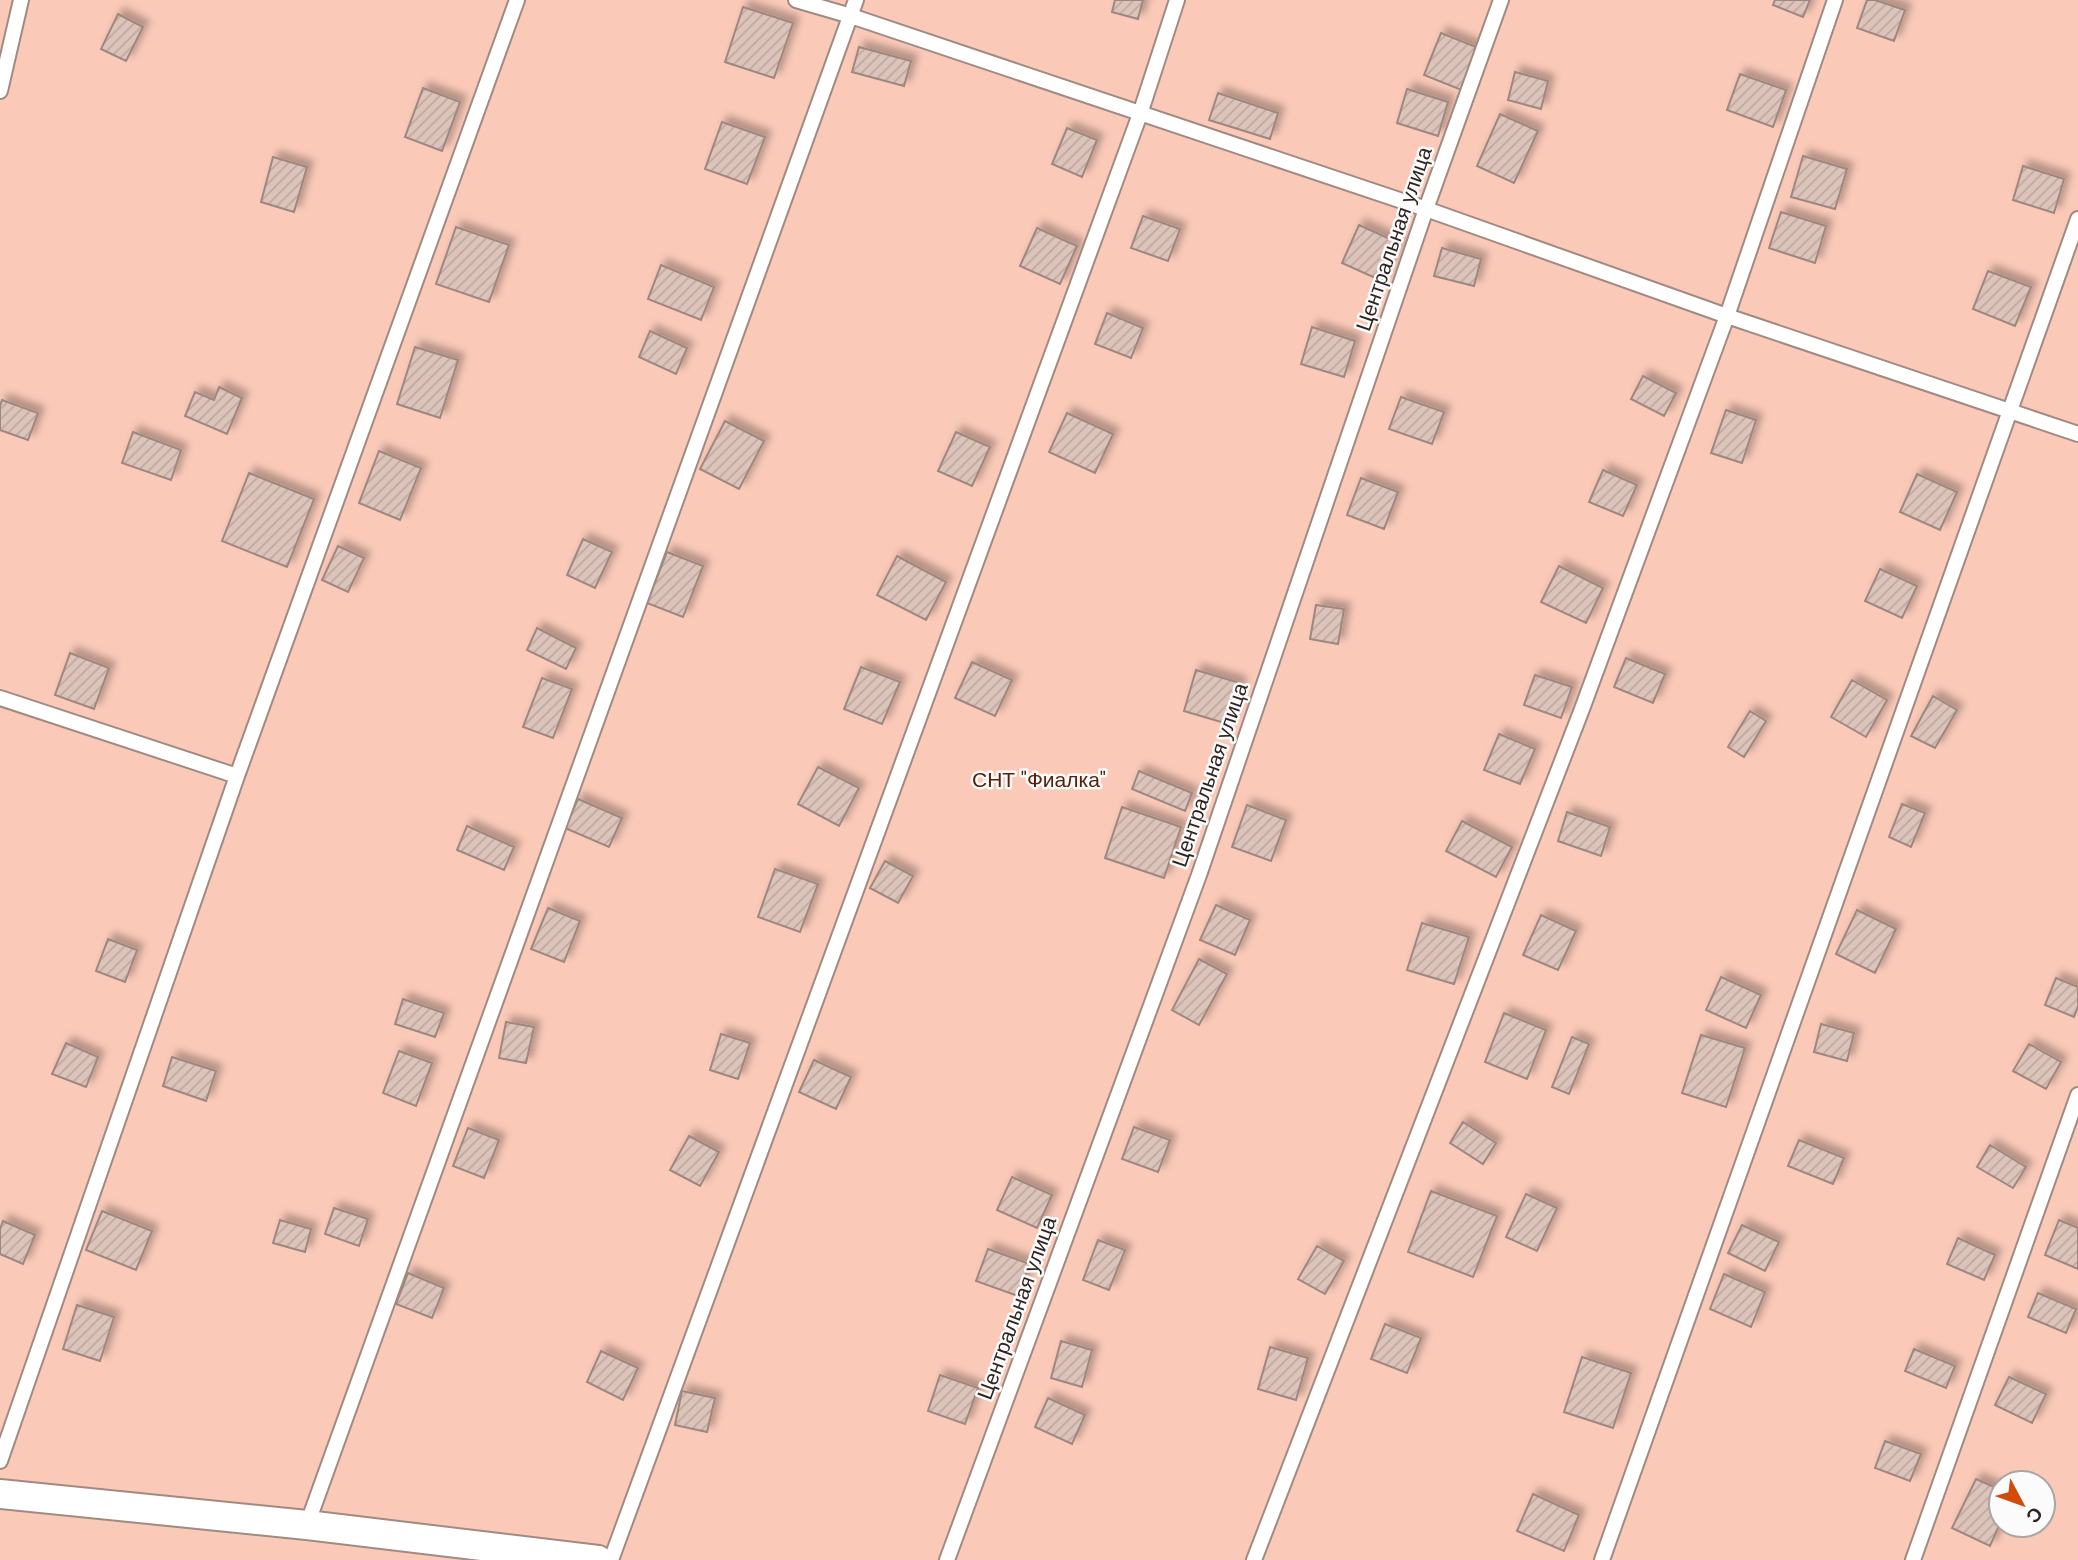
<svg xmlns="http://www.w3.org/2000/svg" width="2078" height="1560" viewBox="0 0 2078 1560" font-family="'DM Sans',sans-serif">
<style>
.green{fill:#fac9b8;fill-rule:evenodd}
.building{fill:url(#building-hatch);stroke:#9e877e;stroke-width:2;filter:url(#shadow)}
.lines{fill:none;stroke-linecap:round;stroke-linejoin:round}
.lane-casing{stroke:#a18a81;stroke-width:18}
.street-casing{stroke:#a18a81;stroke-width:32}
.lane{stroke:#fff;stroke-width:14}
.street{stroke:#fff;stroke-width:28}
.labels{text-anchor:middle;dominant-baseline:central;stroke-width:5;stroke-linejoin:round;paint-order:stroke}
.street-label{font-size:21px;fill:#2e2522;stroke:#fbfbfb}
.park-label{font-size:21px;fill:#5a2109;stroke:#fbfbfb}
</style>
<defs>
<pattern id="building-hatch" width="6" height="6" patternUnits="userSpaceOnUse" patternTransform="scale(1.75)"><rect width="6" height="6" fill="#ddc4bb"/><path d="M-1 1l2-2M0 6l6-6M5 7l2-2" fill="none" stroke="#bea8a0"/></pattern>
<filter id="shadow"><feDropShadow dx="6" dy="-6" stdDeviation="3.5" flood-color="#0004"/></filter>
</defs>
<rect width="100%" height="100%" fill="#fee9e2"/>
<path class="green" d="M0,0H2078V1560H0ZM2001,1483H2043V1525H2001Z"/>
<path class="building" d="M1115,0H1143L1138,19L1112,12Z
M1775,0H1810L1803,17L1773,5Z
M1867,0H1875L1905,10L1894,41L1857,28Z
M743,7L793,23L774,78L725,62Z
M118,14L143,27L126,61L101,49Z
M1441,33L1481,49L1464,91L1424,75Z
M859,47L911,61L904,86L852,72Z
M1515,72L1548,81L1541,109L1508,100Z
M1740,74L1786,90L1773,127L1727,110Z
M423,88L460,102L442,151L405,137Z
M1407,89L1448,102L1438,136L1397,123Z
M1218,93L1278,113L1270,139L1209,120Z
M1500,114L1538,131L1514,183L1477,166Z
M722,122L765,137L747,184L705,169Z
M1067,128L1097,140L1082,177L1052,164Z
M1803,156L1847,169L1835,209L1791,197Z
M273,157L307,167L294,212L261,202Z
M2023,166L2064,179L2054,213L2013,200Z
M1781,212L1826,226L1815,263L1769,248Z
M1143,216L1180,229L1168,261L1131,248Z
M1359,225L1399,243L1382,281L1342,263Z
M456,227L509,245L489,302L436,284Z
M1037,228L1077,246L1060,284L1020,266Z
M1442,248L1481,259L1474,286L1434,276Z
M661,265L714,287L701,320L648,299Z
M1988,271L2031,287L2015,326L1973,309Z
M1107,313L1143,328L1131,358L1095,344Z
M1312,327L1355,341L1344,377L1301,364Z
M650,331L687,348L676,374L639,357Z
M415,347L458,360L440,418L397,404Z
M1643,376L1676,393L1664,416L1631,399Z
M219,387L242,398L227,434L185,416L195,392L214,400Z
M1401,397L1444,412L1432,444L1389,429Z
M2,400L38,413L28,440L0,430V406Z
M1726,410L1756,420L1742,463L1711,453Z
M1067,413L1113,434L1095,473L1049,452Z
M725,421L764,441L739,489L700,469Z
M133,432L181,450L171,480L122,463Z
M956,432L990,447L972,486L938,471Z
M379,451L421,468L400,520L359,503Z
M1603,470L1637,485L1623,516L1589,502Z
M249,473L314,499L287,567L222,541Z
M1917,474L1957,492L1940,530L1900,512Z
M1361,478L1398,492L1384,529L1347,515Z
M583,539L612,552L595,588L567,575Z
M338,546L364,558L348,592L322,580Z
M667,552L703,566L683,617L647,603Z
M897,556L946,582L926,620L877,595Z
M1559,566L1603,588L1586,623L1541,602Z
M1880,569L1917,586L1902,618L1865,601Z
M1316,605L1344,609L1338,644L1310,639Z
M537,628L576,648L566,669L527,650Z
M70,653L109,668L94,709L55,695Z
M1626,658L1665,674L1653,703L1614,687Z
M972,662L1012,680L995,716L955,698Z
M861,667L900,682L882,724L844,709Z
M1196,670L1240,683L1228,724L1184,711Z
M1535,675L1572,687L1561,718L1524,705Z
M542,678L572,689L553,738L523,727Z
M1852,680L1887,700L1866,737L1831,717Z
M1933,696L1957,710L1935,748L1911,736Z
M1750,711L1766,721L1744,757L1728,747Z
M1499,734L1535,749L1520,784L1484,770Z
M818,767L859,788L839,826L798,804Z
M1139,771L1192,793L1185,811L1132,789Z
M578,799L622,818L609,847L565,828Z
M1902,804L1925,813L1911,847L1889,837Z
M1247,805L1286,820L1271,861L1232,847Z
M1122,807L1181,827L1164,878L1105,858Z
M1567,812L1610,827L1601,856L1558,841Z
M1462,821L1512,847L1496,877L1446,851Z
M467,826L514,847L504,870L457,850Z
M885,861L913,876L898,903L870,888Z
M775,869L818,884L800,932L758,917Z
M1216,905L1250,920L1235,955L1200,940Z
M548,908L580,921L564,962L531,949Z
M1857,910L1896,929L1875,973L1836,954Z
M1541,915L1576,931L1558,970L1523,955Z
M1422,923L1469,937L1454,984L1407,970Z
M108,939L137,950L125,982L96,971Z
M1199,959L1227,974L1199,1025L1172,1010Z
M1721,977L1761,995L1746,1028L1706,1010Z
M2056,978L2078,987V1006L2074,1017L2045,1005Z
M403,999L444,1013L435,1037L395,1024Z
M1504,1013L1546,1030L1527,1079L1485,1062Z
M506,1022L534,1027L526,1063L499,1058Z
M1821,1024L1854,1033L1847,1061L1814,1052Z
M721,1034L750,1043L738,1079L710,1070Z
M1701,1035L1745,1048L1726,1107L1682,1093Z
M1572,1037L1589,1044L1569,1094L1552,1087Z
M66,1043L98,1057L86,1087L52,1074Z
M2029,1044L2061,1062L2046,1089L2013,1071Z
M399,1051L432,1063L416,1106L383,1093Z
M172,1057L216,1071L206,1101L163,1086Z
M814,1060L851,1077L836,1109L799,1092Z
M1463,1122L1496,1143L1483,1164L1450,1143Z
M1134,1127L1170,1140L1158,1172L1122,1159Z
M468,1128L499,1140L484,1178L453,1166Z
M689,1136L719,1152L700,1186L670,1170Z
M1799,1140L1844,1158L1833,1184L1788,1166Z
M1990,1145L2026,1167L2013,1188L1977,1167Z
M1012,1177L1052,1195L1037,1228L997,1210Z
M1431,1191L1497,1216L1473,1277L1408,1252Z
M1526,1194L1557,1208L1537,1251L1506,1237Z
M334,1208L368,1219L359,1246L325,1234Z
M102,1211L152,1231L136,1270L86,1250Z
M280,1220L311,1229L305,1252L273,1243Z
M2059,1220L2078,1228V1269L2045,1255Z
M3,1221L35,1235L23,1264L0,1254V1229Z
M1742,1225L1779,1242L1765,1271L1728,1253Z
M1958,1238L1995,1255L1984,1280L1947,1264Z
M1098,1240L1125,1250L1109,1290L1083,1280Z
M1317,1246L1344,1261L1325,1294L1298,1279Z
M988,1249L1030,1264L1018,1296L976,1281Z
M408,1273L444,1288L432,1318L396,1304Z
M1724,1274L1765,1292L1751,1327L1710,1309Z
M2038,1293L2076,1309L2066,1333L2028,1317Z
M77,1305L114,1317L100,1361L63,1349Z
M1385,1324L1421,1338L1407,1373L1371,1359Z
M1061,1341L1092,1350L1082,1387L1051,1378Z
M1270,1347L1308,1358L1296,1400L1258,1389Z
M1914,1349L1955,1366L1946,1388L1905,1371Z
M601,1351L638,1368L623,1400L587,1382Z
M1582,1357L1631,1373L1613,1428L1564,1412Z
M940,1375L978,1388L965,1424L928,1411Z
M2009,1377L2046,1394L2032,1423L1995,1405Z
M682,1391L715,1398L707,1432L675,1425Z
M1048,1398L1085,1415L1072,1444L1035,1427Z
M1885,1441L1921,1454L1910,1481L1875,1468Z
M1976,1479L2001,1490V1521L1990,1546L1952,1528Z
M1533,1494L1579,1515L1564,1551L1517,1531Z"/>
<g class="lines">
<defs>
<path id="lane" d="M796,0L851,16L1426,209L1727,316L2078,434
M0,91L21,0
M0,698L237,776
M0,1461L237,776L517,0
M307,1525L856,0
M611,1560L1140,114L1177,0
M947,1560L1199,875L1426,209L1501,0
M1254,1560L1582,709L1727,316L1835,0
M1602,1560L2078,219
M1913,1560L2078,1095"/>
<path id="street" d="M0,1494L307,1525L598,1560"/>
</defs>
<use href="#lane" class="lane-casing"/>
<use href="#street" class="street-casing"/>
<use href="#lane" class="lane"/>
<use href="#street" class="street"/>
</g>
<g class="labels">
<g class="street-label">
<text transform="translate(1394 239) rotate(-71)">Центральная улица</text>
<text transform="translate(1210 775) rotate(-71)">Центральная улица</text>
<text transform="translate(1017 1308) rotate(-70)">Центральная улица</text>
</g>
<g class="park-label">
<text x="1039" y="780">СНТ "Фиалка"</text>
</g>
</g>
<g transform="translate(2022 1504) rotate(131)"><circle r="33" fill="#fbfbfb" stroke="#a9a5a4" stroke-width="2"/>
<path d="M0-5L12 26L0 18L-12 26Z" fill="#d14c09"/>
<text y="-10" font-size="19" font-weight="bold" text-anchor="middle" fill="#2e2522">С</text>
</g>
</svg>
